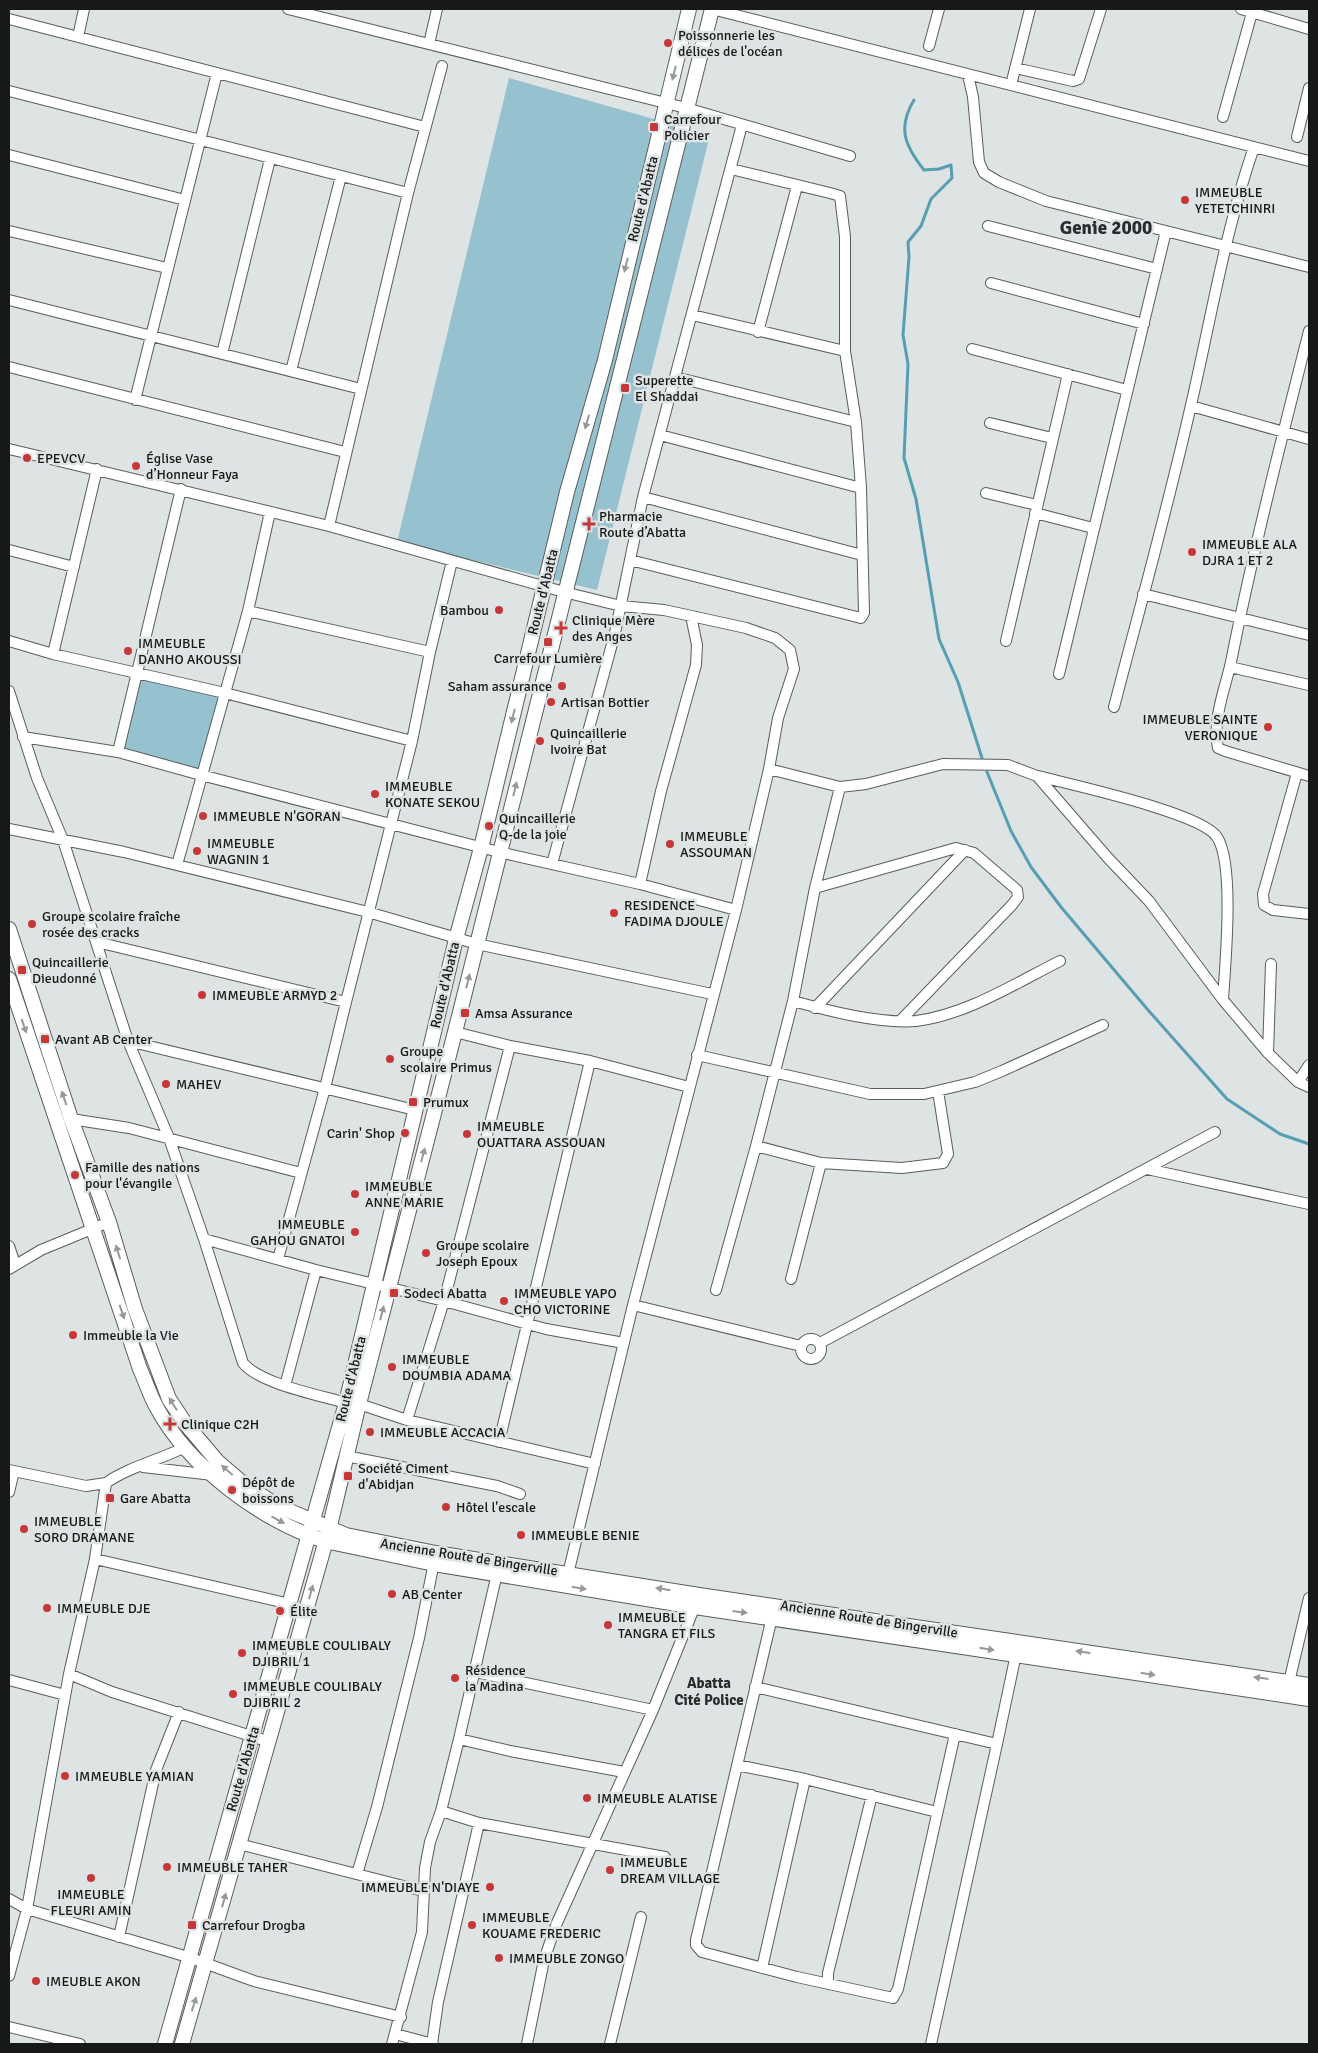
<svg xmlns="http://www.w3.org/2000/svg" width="1318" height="2053" viewBox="0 0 1318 2053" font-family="Signika,sans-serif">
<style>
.green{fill:#96c1ce}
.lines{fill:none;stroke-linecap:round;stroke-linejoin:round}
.stream{stroke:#569eb2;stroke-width:3}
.street-casing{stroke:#595d5e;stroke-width:12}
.secondary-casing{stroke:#595d5e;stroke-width:16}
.street{stroke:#fff;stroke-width:10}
.secondary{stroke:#fff;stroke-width:14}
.oneway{fill:#979898}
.poi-dot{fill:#c63738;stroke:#dee3e4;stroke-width:2}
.labels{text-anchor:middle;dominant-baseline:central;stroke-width:5;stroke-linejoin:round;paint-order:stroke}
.poi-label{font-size:14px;fill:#171919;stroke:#dee3e4;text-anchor:start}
.street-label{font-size:14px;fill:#171919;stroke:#dee3e4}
.neighbourhood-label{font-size:15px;font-weight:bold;fill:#282c2d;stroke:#dee3e4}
.district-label{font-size:19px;font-weight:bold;fill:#282c2d;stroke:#dee3e4}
</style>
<rect width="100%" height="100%" fill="#dee3e4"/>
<path class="green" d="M509,78L710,135L597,590L397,542Z
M139,676L224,696L200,770L122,749Z"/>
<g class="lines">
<path class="stream" d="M914,100C897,128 905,146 924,170L939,169L951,165L952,178L931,199L921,226L908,242L909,257L903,335L908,364L904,458L916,499L939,639L958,682L982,758
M987,772L1011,831L1031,867L1061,907L1148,1010L1227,1099L1280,1134L1309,1144"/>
<defs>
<path id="street" d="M288,9L686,108L850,156
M712,9L1309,161
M1241,9L1309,29
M9,19L425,127
M78,37L84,9
M429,44L437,9
M929,46L939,9
M1015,68L1073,81L1079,79L1101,9
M968,75L973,97L979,162L984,173L999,182L1046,201L1309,267
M1011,85L1030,9
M9,91L408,193
M1223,117L1253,9
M1297,137L1309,88
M9,155L185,200
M731,169L830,193L840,196L845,237V351L856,422L861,488L864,613L861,618L630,560L643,497L742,125
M988,226L1157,269
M9,231L167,268
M991,283L1144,324
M9,300L361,389
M692,315L845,351
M1309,331C1281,441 1253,551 1231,662C1225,689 1212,720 1218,748L1225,751L1309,776
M758,332L797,186
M972,349L1127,390
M222,354L270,159
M9,367L345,452
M291,371L341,176
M675,377L856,422
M135,400L217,73
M1191,406L1309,439
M990,423L1052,438
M660,435L861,488
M9,449L329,526L564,592L621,606L664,610L746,628L775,638L790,650L794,669L778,718L769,769L736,910L633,1305L568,1574
M986,493L1037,505
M643,497L862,555
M1035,513L1093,528
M329,526L408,193L442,66
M9,550L74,567
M1143,594L1309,635
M248,611L430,652
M9,641L53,654L225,693L412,741
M1006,641L1068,374
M53,654L97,469
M1230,667L1309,685
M1059,674L1166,231
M9,691L37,778L63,840L128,1041L169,1138L204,1239L243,1363C260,1384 320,1395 346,1403
M1114,707C1140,607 1168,507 1191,405C1211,319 1225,231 1254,147
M23,737L118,752L201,775L499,852L640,884L736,910
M118,752L181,489
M769,769L840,787L866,784L943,764L1008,765L1037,776L1108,858L1149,901L1223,1000L1268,1053L1298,1082L1309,1087
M1297,773L1263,894L1264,905L1273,910L1309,914
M1038,776C1072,785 1202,813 1217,837C1235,864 1225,966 1223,1000
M9,829L124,852L368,912L477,944L712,994
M552,864L615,633L630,560
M177,865L248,611L270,512
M640,884L661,791L696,665L697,645L691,616
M815,888L956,848L974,853L1017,890L1018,897L1012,905L901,1020
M97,942L346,1002L412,741L430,652L452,561
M793,1001C829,1011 879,1024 916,1021C966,1015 1016,983 1060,961
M815,1008L965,850
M455,1032L510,1046L590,1061L499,1442
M128,1041L415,1110
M1268,1053L1271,964
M697,1055L870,1094H924L975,1082L1002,1071L1103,1025
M590,1061L689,1087
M1298,1082L1309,1065
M71,1119L129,1128L301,1173
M756,1146L821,1163L902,1168L943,1163L948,1154L938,1091
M1147,1169L1309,1204
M204,1239L316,1270L285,1386
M9,1246L15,1264
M278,1259L325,1088L346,1002
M9,1269L41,1250L109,1222
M316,1270L444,1301L546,1329L624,1343
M791,1279L821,1163
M716,1290L756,1146L793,1001L815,888L840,787
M633,1305L801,1346
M801 1349a10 10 0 1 1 20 0a10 10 0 1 1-20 0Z
M820,1343L1215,1132
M359,1404L407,1420L595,1464
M407,1420L444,1301L510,1046
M346,1456L497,1486L520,1494
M143,1467L213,1475
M9,1470L86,1486L106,1483
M9,1492L14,1471
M95,1559L290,1604
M773,1613L696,1940V1945L702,1952L797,1977L893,1998L898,1989L955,1734
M475,1672L653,1710
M69,1674L112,1692L270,1742
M9,1680L65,1695
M1289,1682L1309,1598
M755,1687L997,1744L1016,1654
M459,1739L510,1751L624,1772
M737,1765L805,1779L937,1812
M441,1811L479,1823L665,1857
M239,1844L423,1891
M357,1874L377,1807L419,1638L435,1557
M9,1899L27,1909L191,1958L254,1981L401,2017
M119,1937L156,1770L179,1712
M762,1968L805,1779
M9,1976L27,1909L69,1674L95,1559L106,1483C128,1467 160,1460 185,1447
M828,1984V1973L872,1795
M9,2027L80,2044
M395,2034L433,2044
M392,2044L422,1932L425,1868L430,1842L441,1811L459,1739L498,1569
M432,2044L438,2002L479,1823
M527,2044L544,1960L556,1925L653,1710L697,1601
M610,2044L641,1917
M931,2044L997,1744"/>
<path id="secondary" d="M9,929L71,1119L109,1222L135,1309L169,1399L185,1423L217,1461L245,1485L278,1506L346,1535L436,1553L699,1595L1309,1685
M9,979L140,1369C146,1382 150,1396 157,1408C189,1467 262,1521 325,1541L434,1564L695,1607L1309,1699
M165,2044L346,1403L456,939L481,848L567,492L605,360L689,9
M182,2044L329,1530L359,1404L455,1032L712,9"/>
</defs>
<use href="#street" class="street-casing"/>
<use href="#secondary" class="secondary-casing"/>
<use href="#street" class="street"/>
<use href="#secondary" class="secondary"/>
</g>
<defs><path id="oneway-solid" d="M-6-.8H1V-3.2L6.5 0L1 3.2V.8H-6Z" transform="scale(1.25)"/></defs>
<g class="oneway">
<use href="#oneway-solid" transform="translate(674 73) rotate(104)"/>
<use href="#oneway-solid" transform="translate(626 265) rotate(104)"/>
<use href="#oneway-solid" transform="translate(587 422) rotate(106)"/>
<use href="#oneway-solid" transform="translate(513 716) rotate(104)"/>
<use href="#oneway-solid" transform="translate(515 789) rotate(-76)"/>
<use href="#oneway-solid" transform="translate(468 981) rotate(-76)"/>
<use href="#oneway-solid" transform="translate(24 1026) rotate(71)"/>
<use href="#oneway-solid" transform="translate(64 1098) rotate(-109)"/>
<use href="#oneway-solid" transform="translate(423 1155) rotate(-75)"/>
<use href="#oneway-solid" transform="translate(118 1252) rotate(-107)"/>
<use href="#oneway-solid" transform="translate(122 1312) rotate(71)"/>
<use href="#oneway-solid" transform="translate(382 1313) rotate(-76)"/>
<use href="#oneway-solid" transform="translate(173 1404) rotate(-122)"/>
<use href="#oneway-solid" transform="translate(227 1470) rotate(-139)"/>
<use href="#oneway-solid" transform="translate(278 1520) rotate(28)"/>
<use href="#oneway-solid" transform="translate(579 1588) rotate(9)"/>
<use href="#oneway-solid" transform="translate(663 1589) rotate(-171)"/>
<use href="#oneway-solid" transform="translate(311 1592) rotate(-75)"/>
<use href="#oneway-solid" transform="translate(740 1612) rotate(7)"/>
<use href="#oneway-solid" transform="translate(987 1649) rotate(9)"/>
<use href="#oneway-solid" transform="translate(1083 1652) rotate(-171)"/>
<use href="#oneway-solid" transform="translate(1148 1674) rotate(9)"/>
<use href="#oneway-solid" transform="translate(1261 1678) rotate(-173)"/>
<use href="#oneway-solid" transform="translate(224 1900) rotate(-75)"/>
<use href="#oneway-solid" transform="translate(194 2004) rotate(-73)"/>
</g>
<g class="poi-dot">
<circle cx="668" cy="43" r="5"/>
<rect x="649" y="122" width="10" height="10" rx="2.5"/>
<circle cx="1185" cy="200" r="5"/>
<rect x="620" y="383" width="10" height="10" rx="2.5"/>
<circle cx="27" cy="458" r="5"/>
<circle cx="136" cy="466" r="5"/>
<path d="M586.5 516.5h5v5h5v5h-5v5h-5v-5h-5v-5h5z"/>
<circle cx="1192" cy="552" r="5"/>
<circle cx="499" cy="610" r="5"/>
<path d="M558.5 620.5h5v5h5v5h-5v5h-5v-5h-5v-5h5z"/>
<rect x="543" y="637" width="10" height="10" rx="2.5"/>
<circle cx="128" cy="651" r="5"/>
<circle cx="562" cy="686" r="5"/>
<circle cx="551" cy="702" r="5"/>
<circle cx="1268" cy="727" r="5"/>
<circle cx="540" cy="741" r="5"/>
<circle cx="375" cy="794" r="5"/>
<circle cx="203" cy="816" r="5"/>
<circle cx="489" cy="826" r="5"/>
<circle cx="670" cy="844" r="5"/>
<circle cx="197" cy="851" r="5"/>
<circle cx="614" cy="913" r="5"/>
<circle cx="32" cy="924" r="5"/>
<rect x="17" y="965" width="10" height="10" rx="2.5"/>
<circle cx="202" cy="995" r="5"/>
<rect x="460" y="1008" width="10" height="10" rx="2.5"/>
<rect x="40" y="1034" width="10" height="10" rx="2.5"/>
<circle cx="390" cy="1059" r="5"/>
<circle cx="166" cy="1084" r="5"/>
<rect x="408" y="1097" width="10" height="10" rx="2.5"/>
<circle cx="405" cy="1133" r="5"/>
<circle cx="467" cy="1134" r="5"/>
<circle cx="75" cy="1175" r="5"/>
<circle cx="355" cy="1194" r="5"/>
<circle cx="355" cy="1232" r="5"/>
<circle cx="426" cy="1253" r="5"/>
<rect x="389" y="1288" width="10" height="10" rx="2.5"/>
<circle cx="504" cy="1301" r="5"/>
<circle cx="73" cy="1335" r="5"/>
<circle cx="392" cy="1367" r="5"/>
<path d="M167.5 1416.5h5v5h5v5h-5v5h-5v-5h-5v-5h5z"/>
<circle cx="370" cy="1432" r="5"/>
<rect x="343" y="1471" width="10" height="10" rx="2.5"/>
<circle cx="232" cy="1490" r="5"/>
<rect x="105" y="1493" width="10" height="10" rx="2.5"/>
<circle cx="446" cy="1507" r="5"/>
<circle cx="24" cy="1529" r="5"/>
<circle cx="521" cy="1535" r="5"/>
<circle cx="392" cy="1594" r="5"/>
<circle cx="47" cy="1608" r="5"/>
<circle cx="280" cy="1611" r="5"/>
<circle cx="608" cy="1625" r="5"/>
<circle cx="242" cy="1653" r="5"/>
<circle cx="455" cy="1678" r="5"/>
<circle cx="233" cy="1694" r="5"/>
<circle cx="65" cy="1776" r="5"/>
<circle cx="587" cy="1798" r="5"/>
<circle cx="167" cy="1867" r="5"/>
<circle cx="610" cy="1870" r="5"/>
<circle cx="91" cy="1878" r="5"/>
<circle cx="490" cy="1887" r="5"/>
<rect x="187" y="1920" width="10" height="10" rx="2.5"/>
<circle cx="472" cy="1925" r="5"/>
<circle cx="499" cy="1958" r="5"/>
<circle cx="36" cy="1981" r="5"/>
</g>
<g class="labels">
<g class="poi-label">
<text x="678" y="35">Poissonnerie les<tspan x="678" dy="16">délices de l'océan</tspan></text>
<text x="664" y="119">Carrefour<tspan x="664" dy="16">Policier</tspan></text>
<text x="1195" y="192">IMMEUBLE<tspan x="1195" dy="16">YETETCHINRI</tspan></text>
<text x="635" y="380">Superette<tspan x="635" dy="16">El Shaddai</tspan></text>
<text x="37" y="458">EPEVCV</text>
<text x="146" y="458">Église Vase<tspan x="146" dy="16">d’Honneur Faya</tspan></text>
<text x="599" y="516">Pharmacie<tspan x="599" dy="16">Route d’Abatta</tspan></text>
<text x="1202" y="544">IMMEUBLE ALA<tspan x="1202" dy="16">DJRA 1 ET 2</tspan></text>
<text x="489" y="610" text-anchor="end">Bambou</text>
<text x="572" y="620">Clinique Mère<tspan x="572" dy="16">des Anges</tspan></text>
<text x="138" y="643">IMMEUBLE<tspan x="138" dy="16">DANHO AKOUSSI</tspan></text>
<text x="548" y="658" text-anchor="middle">Carrefour Lumière</text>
<text x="552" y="686" text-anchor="end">Saham assurance</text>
<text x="561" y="702">Artisan Bottier</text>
<text x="1258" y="719" text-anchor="end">IMMEUBLE SAINTE<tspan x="1258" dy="16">VERONIQUE</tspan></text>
<text x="550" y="733">Quincaillerie<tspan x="550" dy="16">Ivoire Bat</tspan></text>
<text x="385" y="786">IMMEUBLE<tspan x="385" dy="16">KONATE SEKOU</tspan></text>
<text x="213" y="816">IMMEUBLE N'GORAN</text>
<text x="499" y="818">Quincaillerie<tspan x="499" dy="16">Q-de la joie</tspan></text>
<text x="680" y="836">IMMEUBLE<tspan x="680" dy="16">ASSOUMAN</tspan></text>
<text x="207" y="843">IMMEUBLE<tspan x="207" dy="16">WAGNIN 1</tspan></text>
<text x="624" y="905">RESIDENCE<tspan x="624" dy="16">FADIMA DJOULE</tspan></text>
<text x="42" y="916">Groupe scolaire fraîche<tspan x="42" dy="16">rosée des cracks</tspan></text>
<text x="32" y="962">Quincaillerie<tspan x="32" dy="16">Dieudonné</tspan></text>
<text x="212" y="995">IMMEUBLE ARMYD 2</text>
<text x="475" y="1013">Amsa Assurance</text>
<text x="55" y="1039">Avant AB Center</text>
<text x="400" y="1051">Groupe<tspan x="400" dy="16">scolaire Primus</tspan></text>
<text x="176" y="1084">MAHEV</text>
<text x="423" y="1102">Prumux</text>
<text x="477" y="1126">IMMEUBLE<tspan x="477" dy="16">OUATTARA ASSOUAN</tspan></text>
<text x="395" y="1133" text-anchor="end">Carin' Shop</text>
<text x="85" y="1167">Famille des nations<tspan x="85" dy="16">pour l'évangile</tspan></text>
<text x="365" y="1186">IMMEUBLE<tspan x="365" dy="16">ANNE MARIE</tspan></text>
<text x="345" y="1224" text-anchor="end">IMMEUBLE<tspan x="345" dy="16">GAHOU GNATOI</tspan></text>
<text x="436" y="1245">Groupe scolaire<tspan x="436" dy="16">Joseph Epoux</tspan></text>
<text x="404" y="1293">Sodeci Abatta</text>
<text x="514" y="1293">IMMEUBLE YAPO<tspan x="514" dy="16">CHO VICTORINE</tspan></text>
<text x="83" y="1335">Immeuble la Vie</text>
<text x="402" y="1359">IMMEUBLE<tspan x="402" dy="16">DOUMBIA ADAMA</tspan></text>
<text x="181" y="1424">Clinique C2H</text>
<text x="380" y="1432">IMMEUBLE ACCACIA</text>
<text x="358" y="1468">Société Ciment<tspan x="358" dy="16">d'Abidjan</tspan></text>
<text x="242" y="1482">Dépôt de<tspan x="242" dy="16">boissons</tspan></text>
<text x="120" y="1498">Gare Abatta</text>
<text x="456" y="1507">Hôtel l'escale</text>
<text x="34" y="1521">IMMEUBLE<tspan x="34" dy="16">SORO DRAMANE</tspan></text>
<text x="531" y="1535">IMMEUBLE BENIE</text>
<text x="402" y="1594">AB Center</text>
<text x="57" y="1608">IMMEUBLE DJE</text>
<text x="290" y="1611">Élite</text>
<text x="618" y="1617">IMMEUBLE<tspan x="618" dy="16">TANGRA ET FILS</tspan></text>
<text x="252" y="1645">IMMEUBLE COULIBALY<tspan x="252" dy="16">DJIBRIL 1</tspan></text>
<text x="465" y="1670">Résidence<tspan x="465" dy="16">la Madina</tspan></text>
<text x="243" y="1686">IMMEUBLE COULIBALY<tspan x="243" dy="16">DJIBRIL 2</tspan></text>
<text x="75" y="1776">IMMEUBLE YAMIAN</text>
<text x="597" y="1798">IMMEUBLE ALATISE</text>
<text x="620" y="1862">IMMEUBLE<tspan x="620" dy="16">DREAM VILLAGE</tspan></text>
<text x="177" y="1867">IMMEUBLE TAHER</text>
<text x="480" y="1887" text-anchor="end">IMMEUBLE N'DIAYE</text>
<text x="91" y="1894" text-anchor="middle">IMMEUBLE<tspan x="91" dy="16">FLEURI AMIN</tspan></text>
<text x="482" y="1917">IMMEUBLE<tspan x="482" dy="16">KOUAME FREDERIC</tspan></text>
<text x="202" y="1925">Carrefour Drogba</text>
<text x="509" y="1958">IMMEUBLE ZONGO</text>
<text x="46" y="1981">IMEUBLE AKON</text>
</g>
<g class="street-label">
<text transform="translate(643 199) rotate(-76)">Route d'Abatta</text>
<text transform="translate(543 592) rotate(-76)">Route d'Abatta</text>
<text transform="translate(445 985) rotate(-77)">Route d'Abatta</text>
<text transform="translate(351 1379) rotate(-76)">Route d'Abatta</text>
<text transform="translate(469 1557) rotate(9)">Ancienne Route de Bingerville</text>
<text transform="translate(869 1619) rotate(9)">Ancienne Route de Bingerville</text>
<text transform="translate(243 1769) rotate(-74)">Route d'Abatta</text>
</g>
<g class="neighbourhood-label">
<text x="709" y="1683">Abatta<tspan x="709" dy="17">Cité Police</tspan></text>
</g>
<g class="district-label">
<text x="1106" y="228">Genie 2000</text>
</g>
</g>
<rect width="1318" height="2053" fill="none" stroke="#171919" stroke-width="20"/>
</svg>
